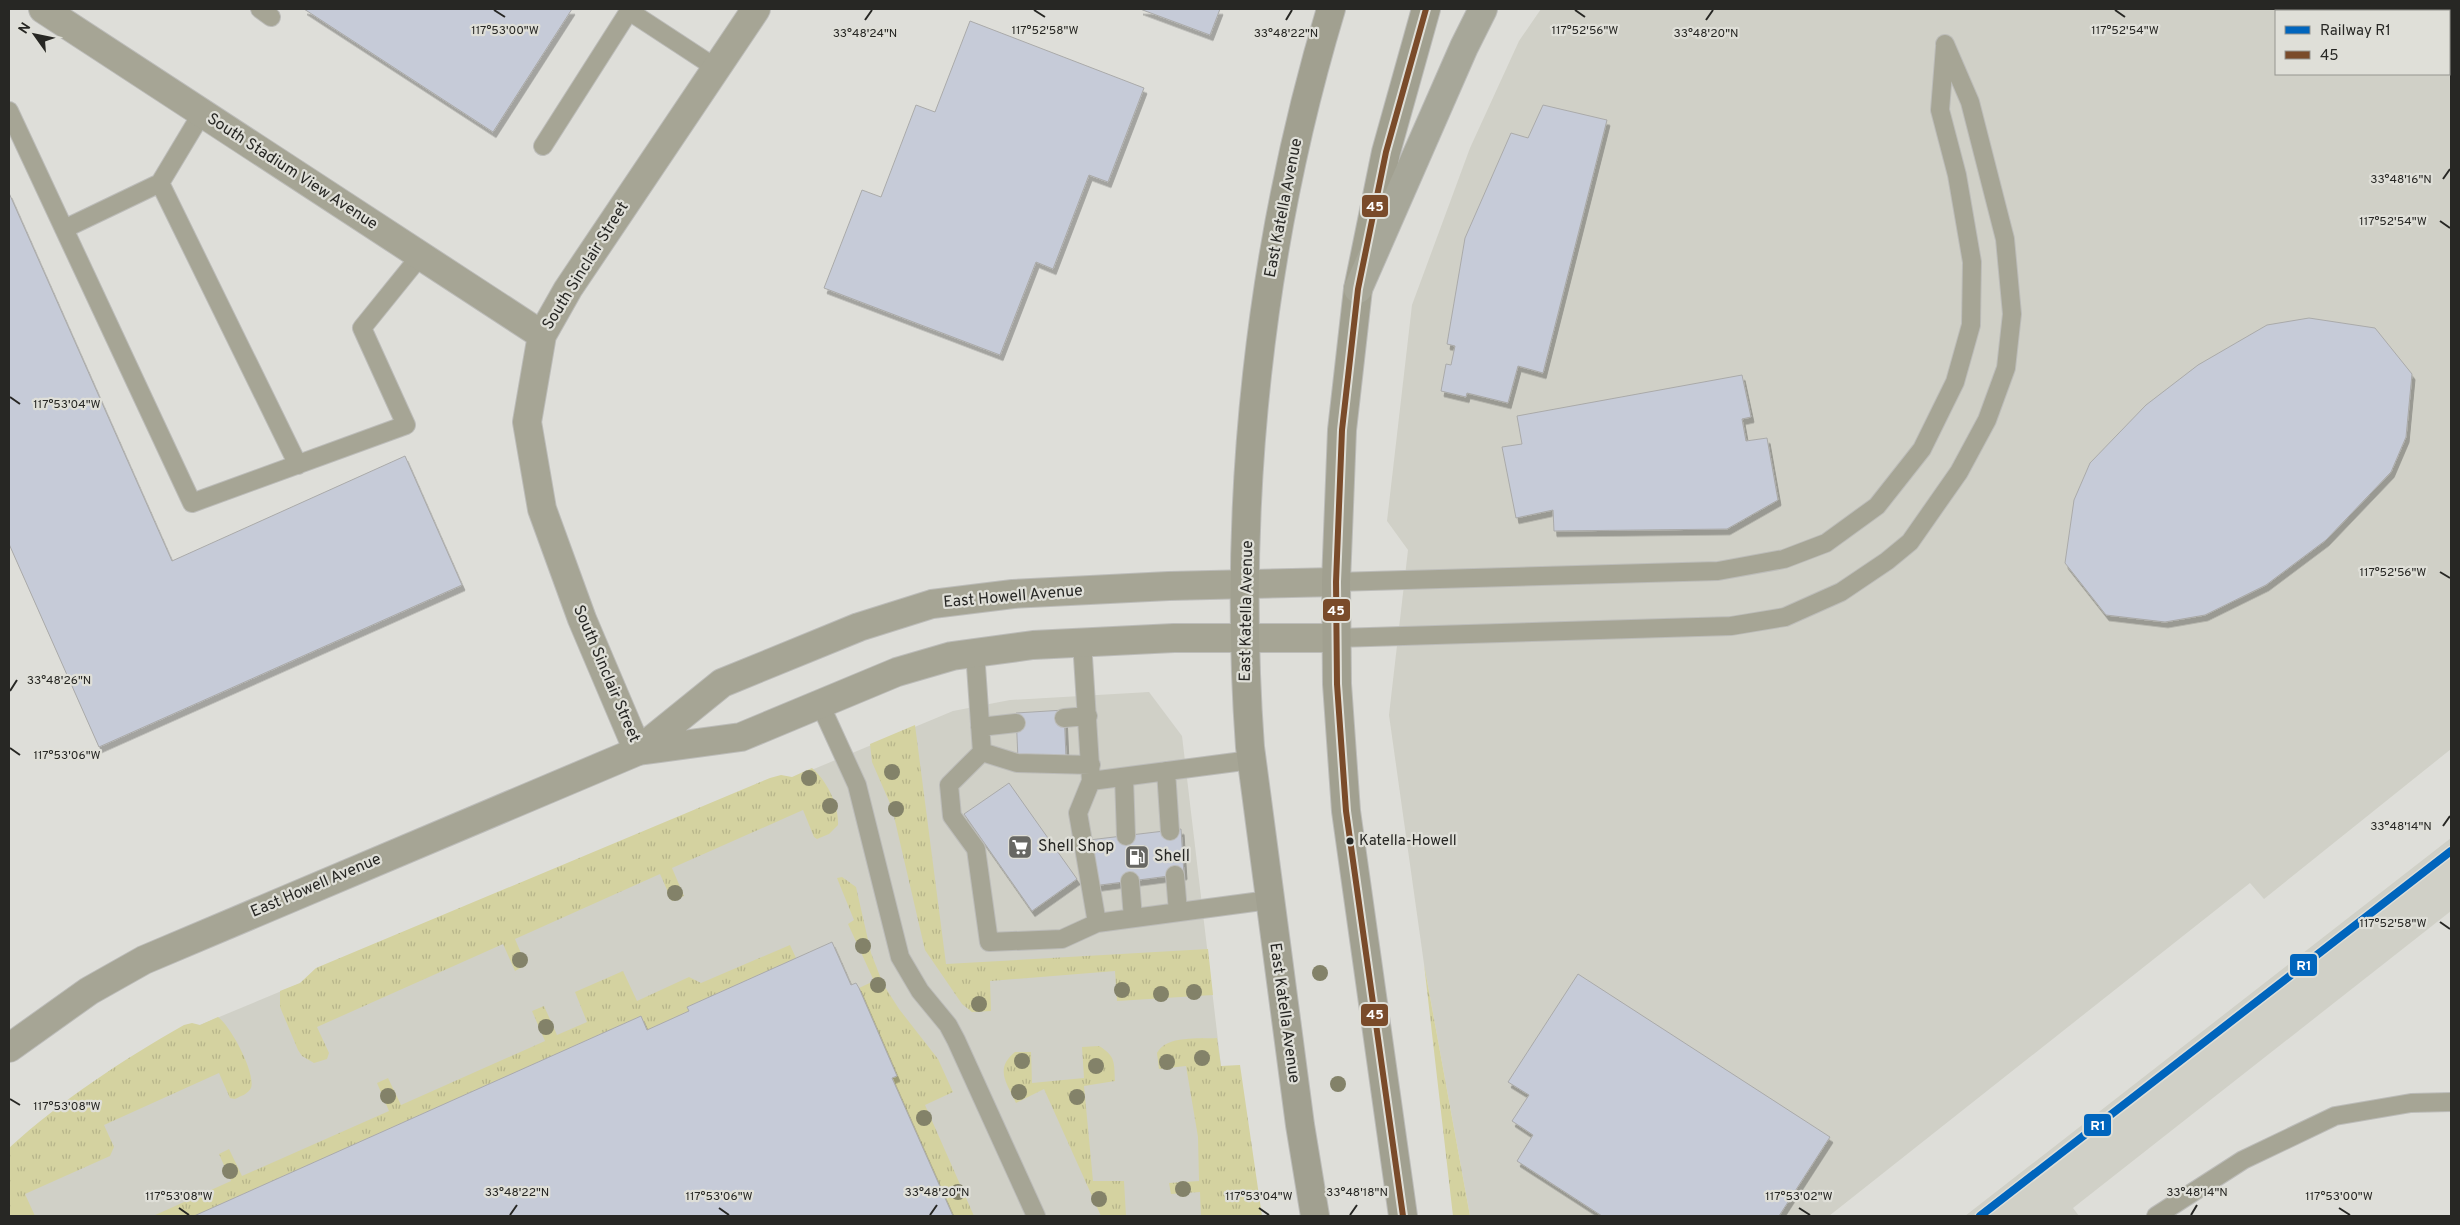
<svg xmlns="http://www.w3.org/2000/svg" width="2460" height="1225" viewBox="0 0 2460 1225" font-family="Overpass,sans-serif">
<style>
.built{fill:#d0d0c7;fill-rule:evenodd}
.grass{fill:url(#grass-tufts)}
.building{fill:#c6cbd8;stroke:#aaaaa9;filter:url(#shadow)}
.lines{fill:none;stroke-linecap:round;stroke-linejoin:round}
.service-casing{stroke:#bcbcb9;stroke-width:20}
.minor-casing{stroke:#bcbcb9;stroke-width:30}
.tertiary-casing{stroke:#bcbcb9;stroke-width:30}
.primary-casing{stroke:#bcbcb9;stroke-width:30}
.motorway-casing{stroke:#bcbcb9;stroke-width:30}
.service{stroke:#a6a595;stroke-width:18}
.minor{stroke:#a6a595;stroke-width:28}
.tertiary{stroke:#a6a595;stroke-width:28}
.primary{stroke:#a1a090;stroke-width:28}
.motorway{stroke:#a7a799;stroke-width:28}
.bus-1-casing{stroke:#dfdfd8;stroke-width:10}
.bus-1{stroke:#7a4b2a;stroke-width:6}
.rail-1-casing{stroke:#dfdfd8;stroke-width:11}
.rail-1{stroke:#0065bd;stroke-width:8}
.tree{fill:#838269}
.ticks{fill:none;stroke:#272724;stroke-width:2}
.bus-dot{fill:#272724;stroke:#dfdfd8;stroke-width:2}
.labels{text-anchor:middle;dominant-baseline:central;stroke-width:4.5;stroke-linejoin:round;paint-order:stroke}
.bus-label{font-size:15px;fill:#272724;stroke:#dfdfd8;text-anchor:start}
.street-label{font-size:16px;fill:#272724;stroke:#dfdfd8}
.poi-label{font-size:16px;fill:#272724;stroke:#dfdfd8;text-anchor:start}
.ticks-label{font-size:12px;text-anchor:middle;fill:#272724;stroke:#dfdfd8;stroke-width:4.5;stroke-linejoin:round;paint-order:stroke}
.line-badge{stroke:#dfdfd8;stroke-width:2}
.badge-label{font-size:14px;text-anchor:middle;font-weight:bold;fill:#fff}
</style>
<defs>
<pattern id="grass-tufts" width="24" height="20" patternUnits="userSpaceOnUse" patternTransform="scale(1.25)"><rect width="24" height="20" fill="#d4d2a0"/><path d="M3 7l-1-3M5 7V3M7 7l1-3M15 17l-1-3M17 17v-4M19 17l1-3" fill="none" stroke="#b6b48a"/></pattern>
<filter id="shadow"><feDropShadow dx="3" dy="5.5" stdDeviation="0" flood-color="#0004"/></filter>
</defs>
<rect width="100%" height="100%" fill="#deded9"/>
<path class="built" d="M1541,9H2451V749L2264,899L2250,883L1829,1216H1470L1424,964L1389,715L1408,550L1387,521L1412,305L1470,148L1519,41ZM2276,11H2449V74H2276Z
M1149,692L1182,736L1221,1066L1228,1216H9V1157L200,1025L953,711L1010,700Z
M2451,838V911L2073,1208L2079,1216H1965Z"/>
<path class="grass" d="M915,725L946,964L1208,949L1213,995L1117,1001L1115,971L990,981L991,1011L972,1012L962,1004L925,950L892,808L872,762L870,744Z
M812,768C827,781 839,805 838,825L829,834L817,839L814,837L803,810L672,868L684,896L672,901L660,874L515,939L526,965L515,971L503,944L317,1027L329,1053L327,1059L314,1063L302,1056L298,1050L280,1007V991L300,983L316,968L770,778L781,775L792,777Z
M842,877L856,887L871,953L883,984L899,1009L938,1059L953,1092L925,1105L974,1216H953L892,1078L897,1076L859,988L874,981L848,924L854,920L837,878Z
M790,945L796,958L687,1007L689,1011L648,1030L641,1016L194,1216H153L231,1181L219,1154L229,1149L242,1176L389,1111L377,1083L388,1078L401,1105L545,1041L532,1011L544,1006L557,1035L587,1022L575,992L623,971L637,1001L689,977L701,983Z
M1424,964L1470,1216H1453Z
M218,1017C230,1025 256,1073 251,1088C248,1094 241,1096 235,1099L230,1098L219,1073L104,1125L114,1147L110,1156L25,1194L35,1216H9V1148C63,1099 121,1061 184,1025L192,1023L200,1025Z
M1217,1038L1221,1066L1240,1065L1262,1216H1201L1200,1192L1171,1194L1169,1183L1199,1181L1198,1137L1186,1066L1159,1069L1157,1053C1166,1035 1200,1039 1217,1038Z
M1099,1046C1116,1056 1114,1063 1115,1081L1084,1086L1093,1181H1124L1126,1216H1101L1044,1089L1016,1103C1007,1083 994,1069 1015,1052H1031L1032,1083L1084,1078L1082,1047Z"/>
<path class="building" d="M304,9H572L493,132Z
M1140,9H1220L1210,35Z
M970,21L1144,88L1108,182L1089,175L1053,269L1036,262L1000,355L824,288L862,190L881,197L916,105L935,112Z
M1543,105L1607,120L1543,373L1518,366L1508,403L1467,393L1466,397L1441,391L1446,364L1451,365L1455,346L1447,344L1465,238L1511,133L1528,138Z
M9,193L172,561L405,456L462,585L99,747L9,544Z
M2309,318L2375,328L2412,374L2406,437L2391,472L2326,540L2266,585L2205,615L2165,622L2106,615L2065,563L2074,500L2090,463L2146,405L2198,365L2267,325Z
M1742,375L1751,417L1742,419L1746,441L1767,438L1778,500L1727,529L1554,531L1553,510L1516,518L1502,447L1522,444L1517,416Z
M1064,710L1066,757L1018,760L1016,713Z
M1009,783L1077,879L1032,911L964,814Z
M1181,829L1184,874L1093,886L1089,840Z
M832,942L851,985L856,983L859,988L897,1076L892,1078L953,1216H194L641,1016L647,1030L689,1011L687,1007Z
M1578,974L1830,1137L1779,1216H1602L1517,1161L1533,1135L1512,1121L1529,1095L1508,1082Z"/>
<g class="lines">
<defs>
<path id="service" d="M260,9L271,17
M9,111L192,503L406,425L362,328L421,255
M202,113L160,183L298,465
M543,146L629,11L716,68
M64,229L160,183
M1336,582L1718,571L1784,559L1826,543L1877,506L1922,449L1955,382L1971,325L1972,262L1957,175L1940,110L1945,47
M1337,638L1731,626L1785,617L1841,592L1887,561L1910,542L1959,472L1987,420L2006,368L2012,314L2005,239L1970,102L1945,44
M1082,642L1091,781L1251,760
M975,652L982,752L949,785L952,816L976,849L989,942L1062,939L1097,923L1269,900
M820,704L857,785L900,957L920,991L948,1025L956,1040L1036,1216
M1064,718L1088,716
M980,727L1016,723
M982,752L1017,763L1091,765
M1166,771L1170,831
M1124,777L1126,836
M1091,781L1078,813L1097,923
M1175,875L1178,912
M1130,881L1133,918
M2156,1216L2243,1160L2335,1116L2411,1103L2451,1102"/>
<path id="minor" d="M43,9L542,335
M638,751L582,619L542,509L527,422L542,335L568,289L756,9"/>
<path id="tertiary" d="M638,751L722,683L859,627L932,604L1013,594L1169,586L1336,582
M9,1048L89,991L144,960L638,751L741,737L897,672L952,656L1033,645L1174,638H1337"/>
<path id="primary" d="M1315,1216L1300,1125L1250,747C1232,500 1260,245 1331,9
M1403,1216L1346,811L1337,684L1336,582L1342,430L1358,289L1386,152L1426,9"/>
<path id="motorway" d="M1358,289L1464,47L1483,9"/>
</defs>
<use href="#service" class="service-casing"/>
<use href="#minor" class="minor-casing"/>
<use href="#tertiary" class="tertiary-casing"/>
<use href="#primary" class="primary-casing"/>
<use href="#motorway" class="motorway-casing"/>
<use href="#service" class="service"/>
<use href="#minor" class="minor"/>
<use href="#tertiary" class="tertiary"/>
<use href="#primary" class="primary"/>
<use href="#motorway" class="motorway"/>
<defs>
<path id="bus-1" d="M1403,1216L1346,811L1337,684L1336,582L1342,430L1358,289L1386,152L1426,9"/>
</defs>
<use href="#bus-1" class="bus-1-casing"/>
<use href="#bus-1" class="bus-1"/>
<defs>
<path id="rail-1" d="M1980,1216L2451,851"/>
</defs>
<use href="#rail-1" class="rail-1-casing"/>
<use href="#rail-1" class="rail-1"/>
</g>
<g class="tree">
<circle cx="892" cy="772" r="8"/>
<circle cx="809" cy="778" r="8"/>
<circle cx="830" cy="806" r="8"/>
<circle cx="896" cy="809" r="8"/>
<circle cx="675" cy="893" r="8"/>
<circle cx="863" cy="946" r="8"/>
<circle cx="520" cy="960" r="8"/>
<circle cx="1320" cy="973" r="8"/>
<circle cx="878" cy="985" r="8"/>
<circle cx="1122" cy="990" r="8"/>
<circle cx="1194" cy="992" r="8"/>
<circle cx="1161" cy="994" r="8"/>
<circle cx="979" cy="1004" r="8"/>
<circle cx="546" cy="1027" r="8"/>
<circle cx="1202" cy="1058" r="8"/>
<circle cx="1022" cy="1061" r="8"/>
<circle cx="1167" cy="1062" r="8"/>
<circle cx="1096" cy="1066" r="8"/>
<circle cx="1338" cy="1084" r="8"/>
<circle cx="1019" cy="1092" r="8"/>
<circle cx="388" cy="1096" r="8"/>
<circle cx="1077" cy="1097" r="8"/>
<circle cx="924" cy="1118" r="8"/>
<circle cx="230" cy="1171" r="8"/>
<circle cx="1183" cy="1189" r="8"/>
<circle cx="958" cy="1192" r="8"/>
<circle cx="1099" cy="1199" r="8"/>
</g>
<path class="ticks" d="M494,10L505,17M1034,10L1045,17M1575,10L1585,17M2115,10L2125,17M865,20L872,10M1286,20L1292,10M1706,20L1713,10M2443,179L2450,169M2440,221L2450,228M10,397L20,404M2440,572L2450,578M10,691L17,680M10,748L20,755M2443,826L2450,816M2440,922L2450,929M10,1099L20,1105M179,1208L189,1215M719,1208L729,1215M1259,1208L1269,1215M1799,1208L1810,1215M2339,1208L2350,1215M510,1215L517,1205M930,1215L937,1205M1350,1215L1357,1205M2191,1215L2197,1205"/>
<defs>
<symbol id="supermarket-square" viewBox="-11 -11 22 22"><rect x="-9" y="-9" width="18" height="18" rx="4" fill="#676763" stroke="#dfdfd8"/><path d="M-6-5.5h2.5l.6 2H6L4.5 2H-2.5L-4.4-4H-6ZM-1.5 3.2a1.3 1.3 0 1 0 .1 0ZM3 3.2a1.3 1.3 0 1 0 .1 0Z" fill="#fff"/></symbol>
<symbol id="fuel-square" viewBox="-11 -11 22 22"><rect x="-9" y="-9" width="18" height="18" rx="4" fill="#676763" stroke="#dfdfd8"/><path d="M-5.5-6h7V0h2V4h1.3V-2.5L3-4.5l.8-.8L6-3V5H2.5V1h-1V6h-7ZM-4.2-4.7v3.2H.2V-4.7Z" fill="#fff"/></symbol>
</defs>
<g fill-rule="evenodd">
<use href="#supermarket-square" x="1006" y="833" width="28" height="28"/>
<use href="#fuel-square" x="1123" y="843" width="28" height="28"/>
</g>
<circle class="bus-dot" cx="1350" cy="841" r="4.5"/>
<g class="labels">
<g class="bus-label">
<text x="1359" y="841">Katella-Howell</text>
</g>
<g class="street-label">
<text transform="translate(292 172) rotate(33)">South Stadium View Avenue</text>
<text transform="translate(1284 208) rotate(-79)">East Katella Avenue</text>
<text transform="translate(586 266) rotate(-58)">South Sinclair Street</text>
<text transform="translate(1013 597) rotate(-5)">East Howell Avenue</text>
<text transform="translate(1247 611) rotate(-89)">East Katella Avenue</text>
<text transform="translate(606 674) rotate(67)">South Sinclair Street</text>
<text transform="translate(316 886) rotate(-23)">East Howell Avenue</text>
<text transform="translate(1284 1013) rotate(82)">East Katella Avenue</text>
</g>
<g class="poi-label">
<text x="1038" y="847">Shell Shop</text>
<text x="1154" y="857">Shell</text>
</g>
</g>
<g class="ticks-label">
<text x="505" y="34">117°53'00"W</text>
<text x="1045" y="34">117°52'58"W</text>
<text x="1585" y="34">117°52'56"W</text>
<text x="2125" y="34">117°52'54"W</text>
<text x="865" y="37">33°48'24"N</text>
<text x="1286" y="37">33°48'22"N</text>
<text x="1706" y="37">33°48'20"N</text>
<text x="2401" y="183">33°48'16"N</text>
<text x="2393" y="225">117°52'54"W</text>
<text x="67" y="408">117°53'04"W</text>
<text x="2393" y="576">117°52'56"W</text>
<text x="59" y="684">33°48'26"N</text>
<text x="67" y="759">117°53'06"W</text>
<text x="2401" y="830">33°48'14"N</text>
<text x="2393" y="927">117°52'58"W</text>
<text x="67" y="1110">117°53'08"W</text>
<text x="517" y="1196">33°48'22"N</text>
<text x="937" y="1196">33°48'20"N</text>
<text x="1357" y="1196">33°48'18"N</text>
<text x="2197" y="1196">33°48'14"N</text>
<text x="179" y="1200">117°53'08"W</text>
<text x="719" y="1200">117°53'06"W</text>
<text x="1259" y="1200">117°53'04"W</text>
<text x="1799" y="1200">117°53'02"W</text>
<text x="2339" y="1200">117°53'00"W</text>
</g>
<g class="line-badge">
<rect x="1361" y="194" width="28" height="24" rx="5" fill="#7a4b2a"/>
<rect x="1322" y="598" width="29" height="24" rx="5" fill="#7a4b2a"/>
<rect x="2289" y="953" width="29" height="24" rx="5" fill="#0065bd"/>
<rect x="1360" y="1003" width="29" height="24" rx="5" fill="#7a4b2a"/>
<rect x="2083" y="1113" width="29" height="24" rx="5" fill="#0065bd"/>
</g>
<g class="badge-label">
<text x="1375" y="211">45</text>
<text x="1336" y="615">45</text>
<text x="2304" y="970">R1</text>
<text x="1375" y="1019">45</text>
<text x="2098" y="1130">R1</text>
</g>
<rect width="2460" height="1225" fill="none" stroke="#272724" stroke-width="20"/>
<rect x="2275" y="10" width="175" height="65" fill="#dfdfd8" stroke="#959590"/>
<rect x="2285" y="26" width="25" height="8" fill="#0065bd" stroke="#959590"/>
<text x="2320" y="35" font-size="15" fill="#272724">Railway R1</text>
<rect x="2285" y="51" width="25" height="8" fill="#7a4b2a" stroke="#959590"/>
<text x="2320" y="60" font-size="15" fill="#272724">45</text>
<g transform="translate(35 35) rotate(303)" stroke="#dfdfd8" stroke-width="4" paint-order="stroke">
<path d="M0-4L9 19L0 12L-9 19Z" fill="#272724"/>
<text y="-8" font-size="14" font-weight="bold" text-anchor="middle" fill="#272724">N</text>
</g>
</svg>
